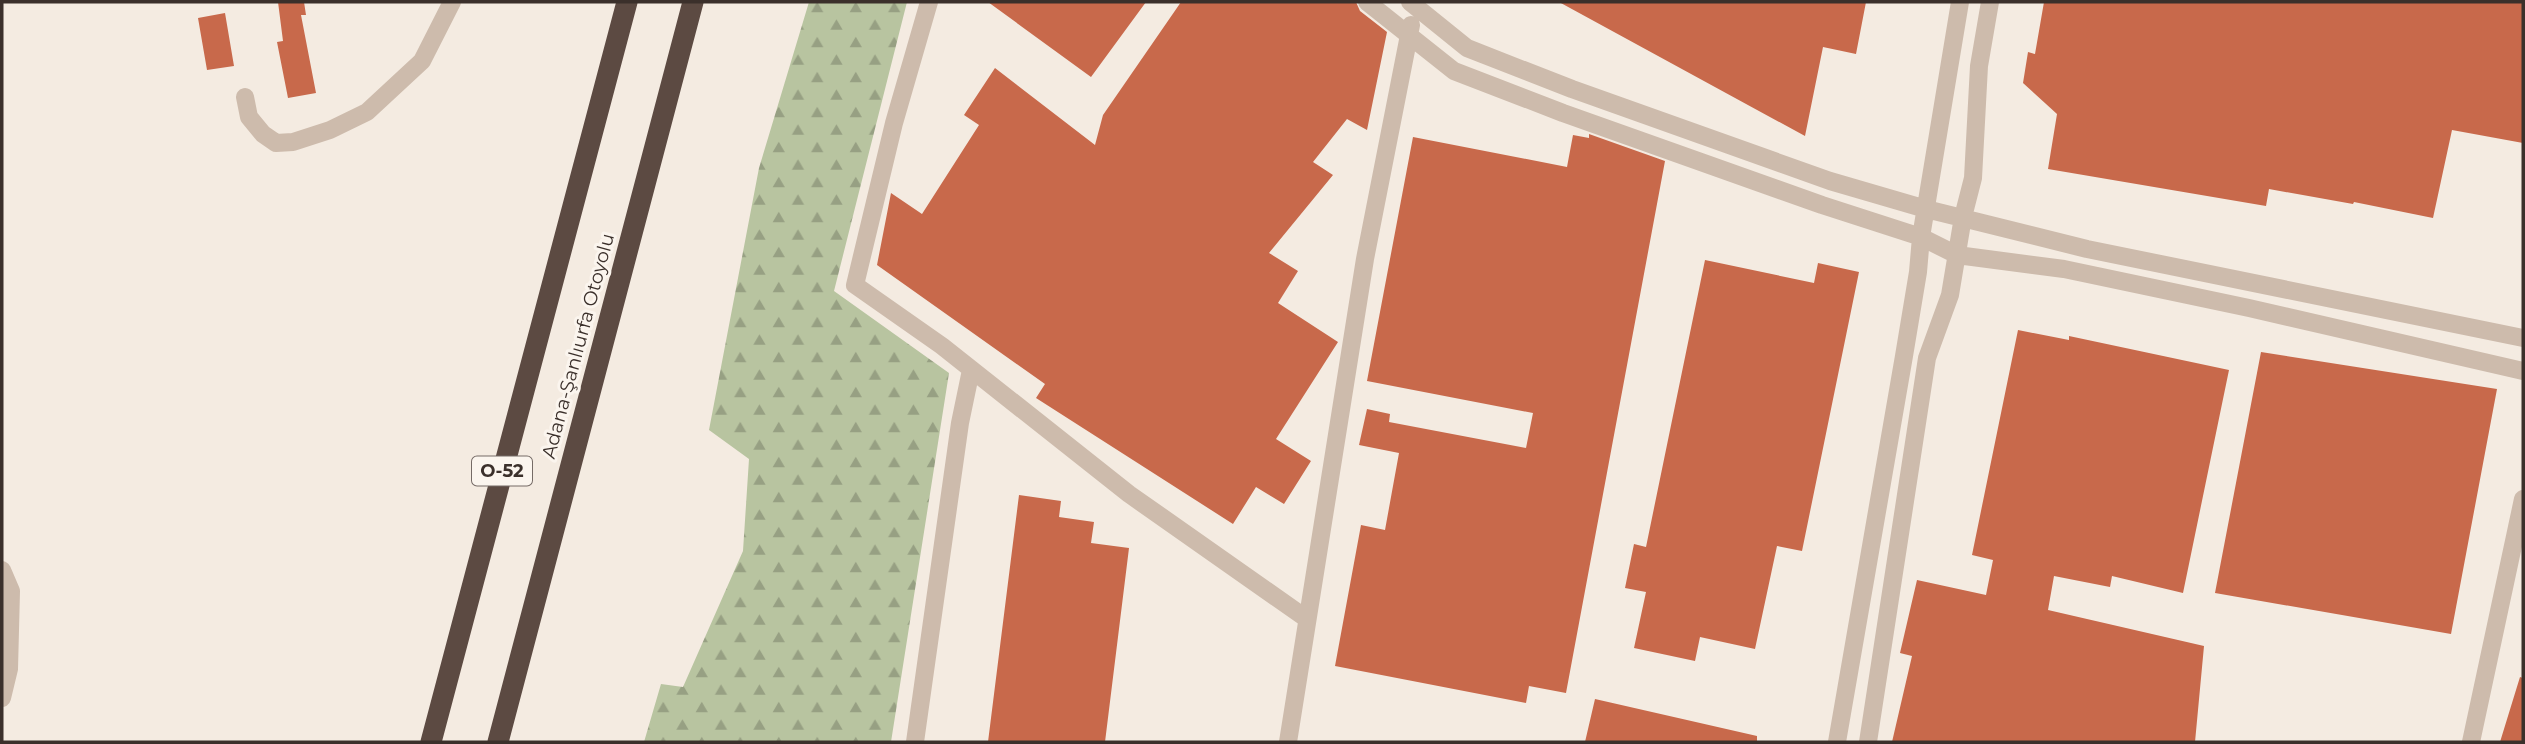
<svg xmlns="http://www.w3.org/2000/svg" width="2525" height="744" viewBox="0 0 2525 744" font-family="Montserrat,sans-serif">
<style>
.forest{fill:url(#forest-firs)}
.building{fill:#c8694b}
.lines{fill:none;stroke-linecap:round;stroke-linejoin:round}
.minor{stroke:#cdbbac;stroke-width:18}
.highway{stroke:#5c4a42;stroke-width:21}
.labels{text-anchor:middle;dominant-baseline:central;stroke-width:6;stroke-linejoin:round;paint-order:stroke}
.shield{fill:#fbf5ee;stroke:#756b66;stroke-width:2}
.shield-label{font-size:18px;font-weight:bold;fill:#3b302b}
.street-label{font-size:19px;fill:#3b302b;stroke:#fbf5ee}
</style>
<defs>
<pattern id="forest-firs" width="22" height="20" patternUnits="userSpaceOnUse" patternTransform="scale(1.75)"><rect width="22" height="20" fill="#b8c4a0"/><path d="M5 1l3.5 6h-7zM16 11l3.5 6h-7z" fill="#97a083"/></pattern>
</defs>
<rect width="100%" height="100%" fill="#f4ebe1"/>
<path class="forest" d="M809,2H907L834,291L949,373L891,742H644L661,684L683,687L743,551L749,459L709,430L759,168Z"/>
<path class="building" d="M278,2H304L306,15H301L316,93L288,98L277,42L283,41Z
M988,2H1146L1091,77Z
M1181,2H1356L1360,11L1387,32L1367,130L1347,119L1313,162L1333,175L1269,253L1298,271L1278,303L1338,342L1276,439L1311,461L1284,504L1256,487L1233,524L1036,398L1045,384L877,265L891,193L922,214L979,125L964,115L995,68L1095,145L1103,115Z
M1559,2H1866L1856,54L1823,47L1805,136Z
M2044,2H2523V143L2452,130L2433,218L2354,202L2353,204L2269,189L2266,206L2048,169L2057,114L2023,83L2028,52L2035,54Z
M225,13L234,66L207,70L198,18Z
M1589,134L1665,161L1566,693L1529,686L1526,703L1335,666L1361,525L1385,530L1399,453L1359,445L1367,409L1390,414L1389,422L1526,448L1533,413L1367,381L1413,137L1567,167L1573,135L1589,138Z
M1705,260L1814,283L1818,263L1859,272L1802,551L1777,546L1755,649L1700,637L1695,661L1634,648L1646,592L1625,588L1634,544L1646,547Z
M2018,330L2069,340V336L2229,370L2183,593L2112,576L2110,587L2054,576L2048,610L2204,646L2195,742H1892L1912,656L1900,653L1917,580L1986,595L1993,560L1972,555Z
M2261,352L2497,389L2451,634L2215,593Z
M1019,495L1061,501L1059,517L1094,522L1091,543L1129,548L1105,742H988Z
M2520,677L2523,678V742H2500Z
M1595,699L1757,736V742H1585Z"/>
<g class="lines">
<path class="minor" d="M929,2L894,123L855,285L942,346L1129,494L1307,619
M1367,2L1454,71L1563,113L1822,205L1921,237L1957,255L2064,269L2249,308L2523,371
M1410,2L1467,48L1572,89L1830,181L1926,209L2087,249L2523,338
M245,97L249,117L263,134L276,143L293,142L330,130L367,112L422,61L452,2
M2,570L11,591L9,669L2,698
M915,742L960,423L971,370
M1288,742L1365,259L1411,25
M1837,742L1904,356L1918,272L1921,237L1960,2
M1868,742L1927,358L1950,295L1963,217L1973,178L1979,66L1990,2
M2471,742L2523,499"/>
<path class="highway" d="M431,742L627,2
M498,742L693,2"/>
</g>
<g class="labels">
<rect class="shield" x="472" y="456.5" width="60" height="29" rx="5"/>
<g class="shield-label">
<text x="502" y="471">O-52</text>
</g>
<g class="street-label">
<text transform="translate(578 346) rotate(-75)">Adana-Şanlıurfa Otoyolu</text>
</g>
</g>
<rect width="2525" height="744" fill="none" stroke="#3b302b" stroke-width="7"/>
</svg>
